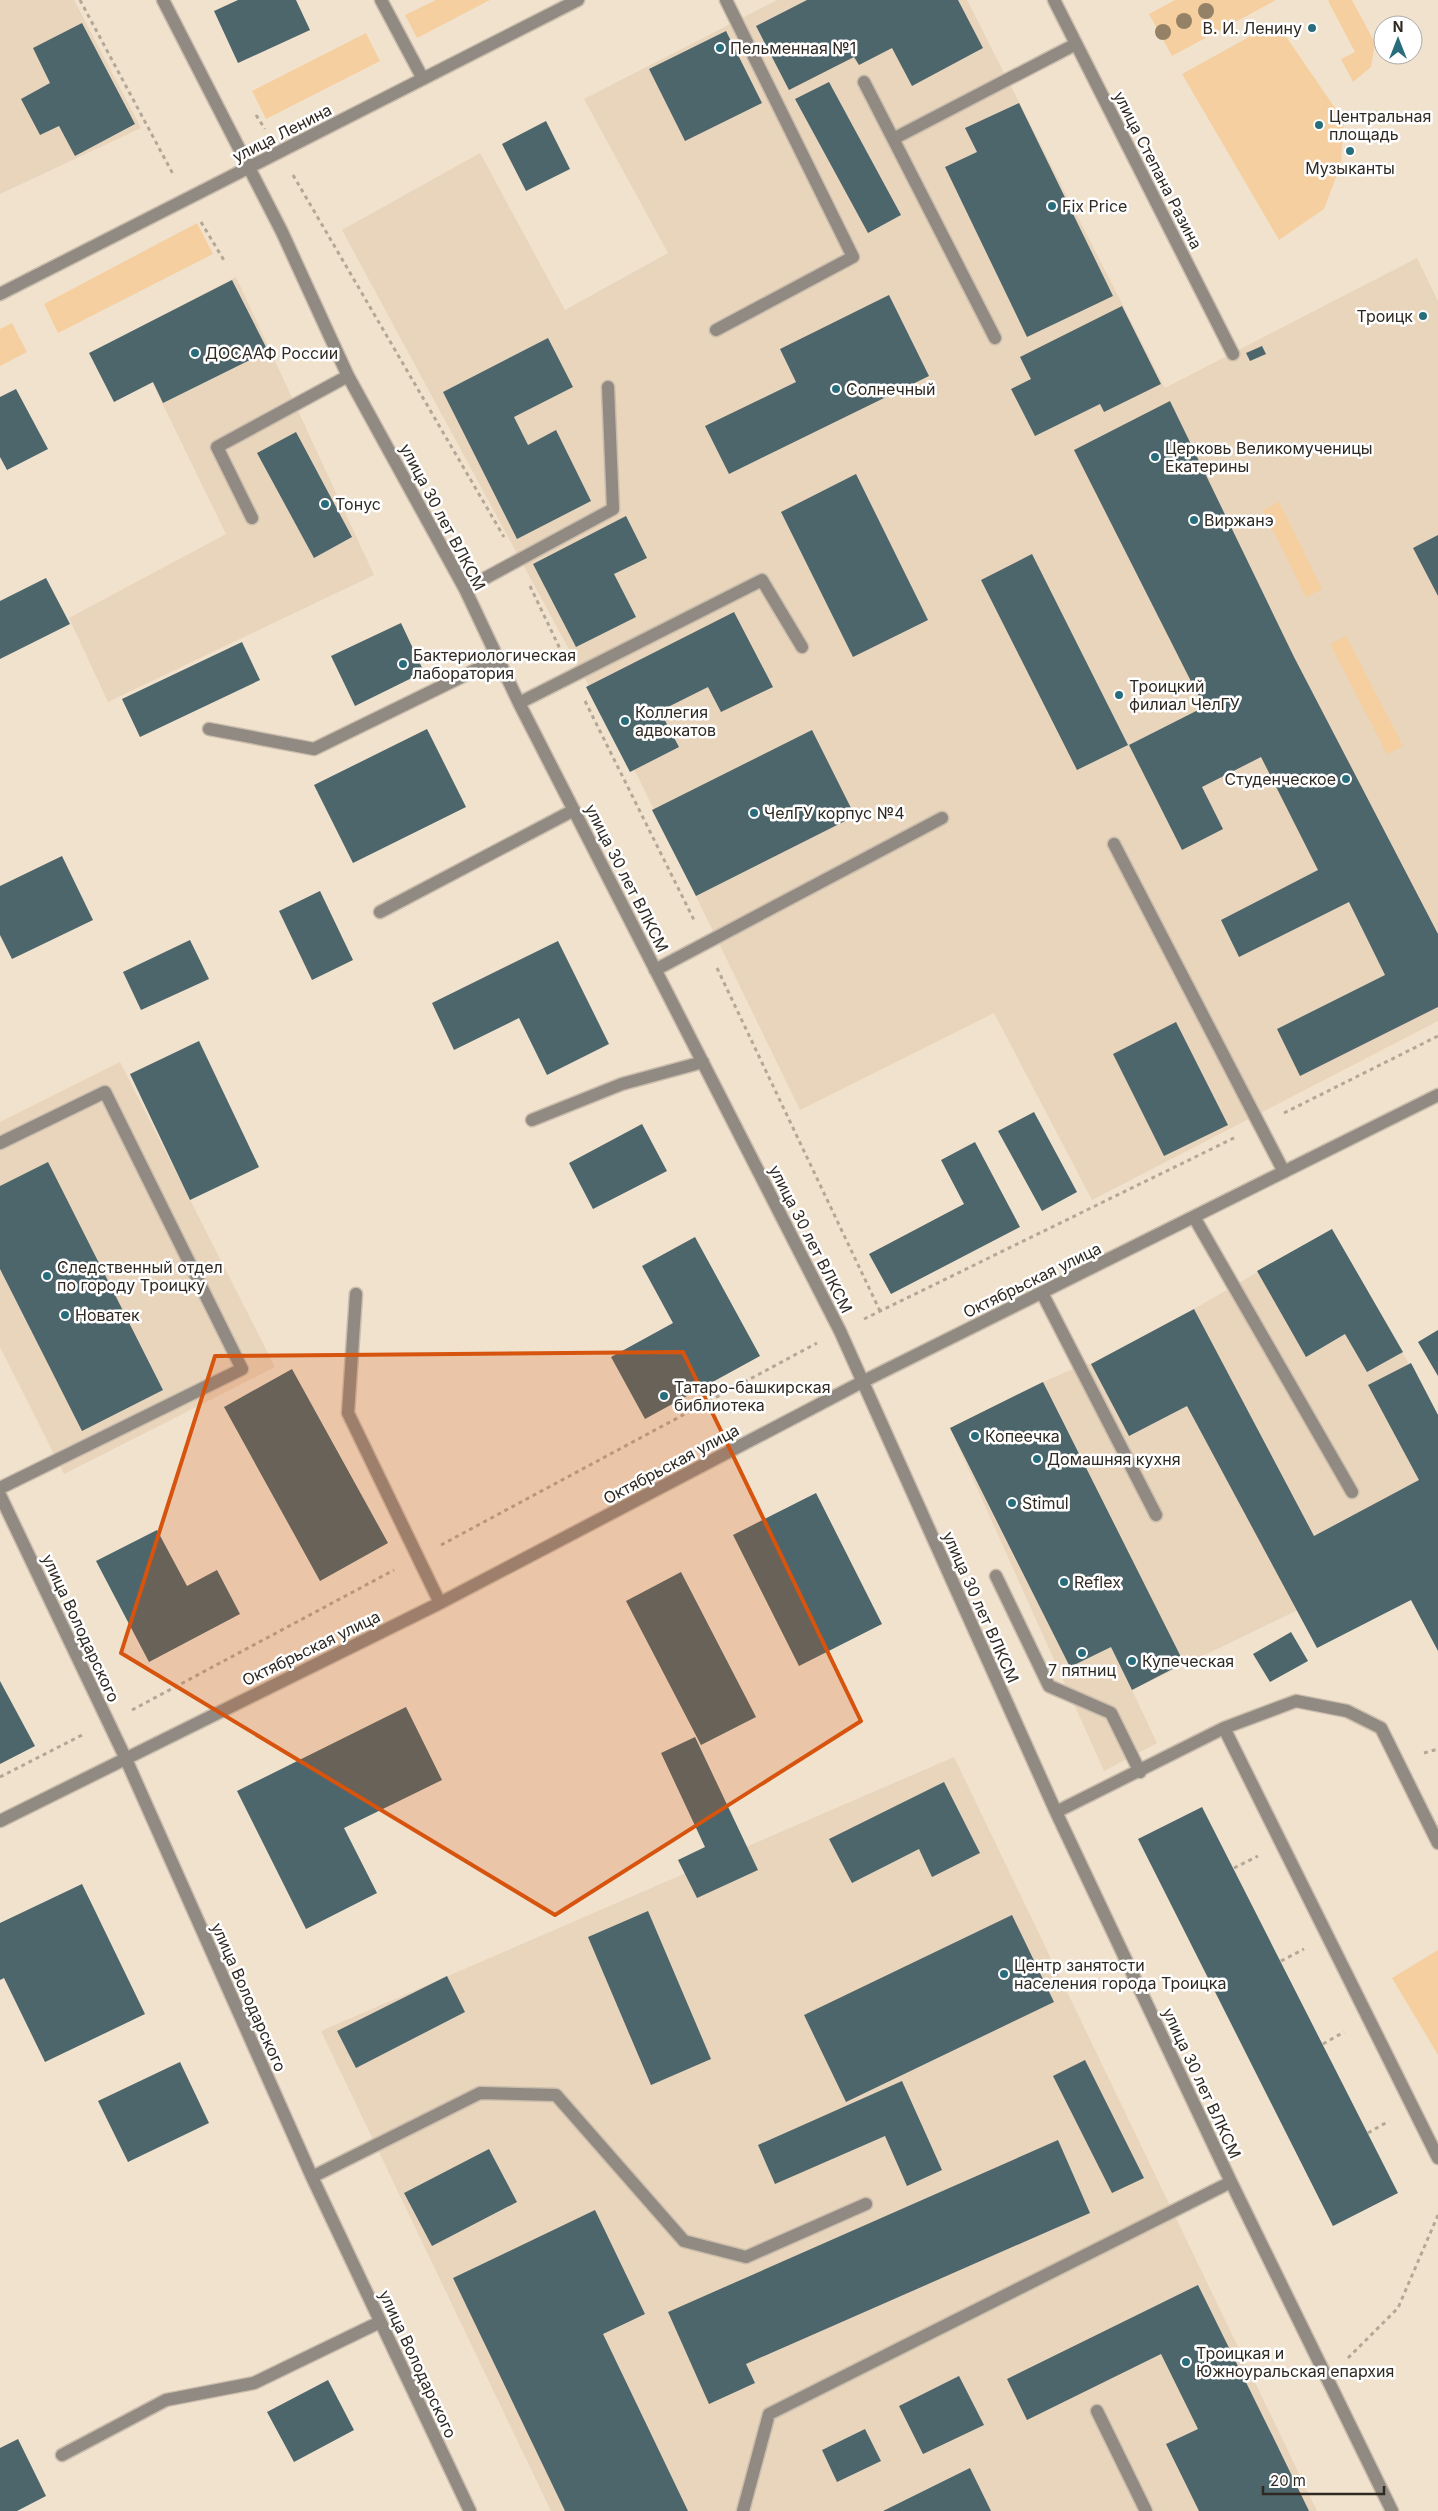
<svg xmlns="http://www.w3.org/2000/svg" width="1438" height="2511" viewBox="0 0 1438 2511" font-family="Inter,sans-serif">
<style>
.built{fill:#e9d4bc}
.green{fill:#f5cf9f}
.building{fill:#4d666c}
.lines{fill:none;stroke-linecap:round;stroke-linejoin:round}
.minor-casing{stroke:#cabdac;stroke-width:15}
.path{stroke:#b3a797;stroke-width:3;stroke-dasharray:4 4;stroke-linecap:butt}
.minor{stroke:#908a82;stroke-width:12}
.tree{fill:#958266}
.marked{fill:#d6540e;fill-opacity:0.2;stroke:#d6540e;stroke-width:4;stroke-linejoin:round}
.poi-dot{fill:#286d7c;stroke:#fff;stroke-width:2}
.labels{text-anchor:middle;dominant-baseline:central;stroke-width:5;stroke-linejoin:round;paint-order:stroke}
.poi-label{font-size:16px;fill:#2f2922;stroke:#fff;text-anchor:start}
.street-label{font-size:16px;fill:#2f2922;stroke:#fff}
</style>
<rect width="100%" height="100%" fill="#f1e2ce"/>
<path class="built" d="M0,0H74L141,128L0,194Z
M777,0H967L1165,388L1417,258L1438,301V1021L1092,1200L994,1013L800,1110L639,779L342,230L480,153L565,310L668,253L584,99Z
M236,277L374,575L108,702L69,618L226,534L128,333Z
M120,1062L275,1367L64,1474L0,1347V1122Z
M1332,1229L1438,1415V1536L1296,1611L1132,1690L1157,1743L1104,1771L950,1428L1043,1382L1080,1366L1091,1364L1194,1309Z
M954,1757L1317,2511H551L321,2031Z"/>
<path class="green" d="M436,0H490L417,38L405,15Z
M1175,0H1276L1172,56L1149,14Z
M1330,0H1352L1375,43L1371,67L1353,82L1341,59L1355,52L1328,1Z
M1276,22L1344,121L1341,164L1324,209L1279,240L1182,74Z
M366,33L380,61L266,119L252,91Z
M197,223L213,254L58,333L44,304Z
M12,323L27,352L0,366V329Z
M1279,502L1322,589L1306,597L1263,510Z
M1346,636L1403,746L1387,754L1330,644Z
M1438,1950V2055L1392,1978Z"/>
<path class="building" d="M238,0H296L310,30L238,63L214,11Z
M807,0H958L983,48L912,86L892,48L859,65L854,57L789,90L756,26Z
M82,23L135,124L75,156L59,126L40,135L21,99L50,83L33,48Z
M726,31L762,103L685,141L649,69Z
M829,82L901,215L868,233L795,99Z
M1019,103L1113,296L1027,337L945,167L977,152L965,128Z
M546,121L570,169L526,191L502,144Z
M232,280L268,351L163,403L153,382L114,402L89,353Z
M889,295L929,376L729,474L705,426L796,382L780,349Z
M1122,306L1161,384L1104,412L1100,404L1035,436L1011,389L1031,379L1020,357Z
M548,338L573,387L514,417L528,445L556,430L591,501L517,539L443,392Z
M1262,346L1266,354L1250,361L1246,353Z
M16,389L48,449L7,470L0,457V397Z
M1170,401L1294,657L1438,934V1007L1300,1076L1277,1029L1385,975L1349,902L1239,957L1221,920L1318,870L1261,757L1202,787L1223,829L1182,850L1129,745L1204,707L1074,450Z
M296,432L352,537L314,558L257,453Z
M856,474L928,620L853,657L781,512Z
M626,516L647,558L614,574L636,617L576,647L533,564Z
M1438,535V596L1413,548Z
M1032,554L1128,745L1077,770L981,580Z
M46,578L70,624L0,659V601Z
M734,612L773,687L721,712L708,687L660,711L679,747L630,772L586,687Z
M401,623L424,672L355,706L331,656Z
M242,642L260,680L140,737L122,699Z
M427,729L466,807L353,863L314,785Z
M812,730L855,816L696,896L652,810Z
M62,856L93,920L12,959L0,935V886Z
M320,891L353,960L312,980L279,911Z
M190,940L209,979L141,1010L123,972Z
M558,941L609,1044L547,1075L519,1018L454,1050L432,1003Z
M1176,1022L1228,1125L1164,1156L1113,1054Z
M199,1041L259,1167L190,1200L130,1074Z
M1034,1112L1077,1192L1042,1211L998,1131Z
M642,1124L667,1171L593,1209L569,1163Z
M975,1142L1020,1227L891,1294L869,1254L964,1204L941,1160Z
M48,1162L163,1390L82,1431L0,1269V1186Z
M1332,1229L1403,1352L1367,1372L1345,1334L1306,1357L1257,1271Z
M695,1237L760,1356L645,1419L611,1357L673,1323L642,1266Z
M1194,1309L1314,1536L1419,1480L1368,1385L1411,1363L1438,1415V1651L1411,1600L1317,1648L1187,1406L1129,1436L1091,1364Z
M1438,1330V1376L1418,1342Z
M292,1369L388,1543L320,1581L224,1407Z
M1043,1382L1184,1663L1132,1690L1111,1647L1070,1667L950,1428Z
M816,1493L882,1624L799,1666L733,1535Z
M157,1530L187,1586L217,1570L240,1614L149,1662L96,1561Z
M681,1572L756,1717L701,1745L626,1601Z
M1291,1632L1308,1661L1270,1682L1253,1654Z
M0,1681L35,1746L0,1764Z
M406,1707L442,1780L344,1828L377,1893L306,1929L237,1791Z
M695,1737L758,1870L697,1898L678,1860L705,1847L661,1753Z
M944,1782L980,1853L932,1877L919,1849L852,1883L829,1839Z
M1202,1807L1398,2193L1333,2226L1138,1839Z
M82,1884L145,2014L45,2062L4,1978L0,1980V1923Z
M648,1911L711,2059L651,2085L588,1937Z
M1012,1915L1054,2002L846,2102L804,2015Z
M447,1976L465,2012L356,2068L337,2031Z
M1085,2060L1144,2178L1112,2193L1053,2076Z
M180,2062L209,2123L128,2162L98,2101Z
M902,2081L942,2170L907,2186L885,2136L775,2184L758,2145Z
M1058,2140L1090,2213L746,2364L755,2383L709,2404L668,2312Z
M489,2149L517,2202L432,2246L404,2193Z
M595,2210L645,2314L603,2334L688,2511H565L453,2278Z
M1198,2285L1276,2443L1309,2511H1199L1166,2444L1198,2429L1161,2354L1027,2420L1007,2379Z
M959,2376L984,2425L923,2454L899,2406Z
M328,2380L354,2430L294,2462L267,2412Z
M865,2429L881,2461L837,2482L822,2450Z
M18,2439L46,2496L17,2511H0V2448Z
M970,2468L991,2511H883Z"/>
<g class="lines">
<defs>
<path id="minor" d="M163,0L282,232L348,376L465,589L519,703L840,1331L1056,1812L1231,2182L1392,2511
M381,0L423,79
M1054,0L1233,354
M864,82L995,338
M893,139L1076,44
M0,294L578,0
M716,330L853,257L726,0
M252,518L217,447L348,376
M465,589L613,509L608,387
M519,703L762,580L802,647
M209,729L314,749L498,659
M1114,844L1284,1172
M380,912L574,810
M655,970L942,818
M532,1120L622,1084L703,1062
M0,1143L105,1092L242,1369L0,1488
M1194,1217L1352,1492
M1042,1293L1156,1515
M356,1294L348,1413L440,1603
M0,1495L125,1757L312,2177L470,2511
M996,1576L1049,1686L1111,1713L1140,1772
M1224,1728L1296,1701L1347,1711L1381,1728L1438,1843
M1056,1812L1224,1728L1438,2158
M0,1821L440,1603L862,1382L1438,1095
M312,2177L480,2093L556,2095L684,2241L746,2257L866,2204
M1097,2411L1146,2511
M62,2455L166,2400L254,2383L380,2322
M743,2511L769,2414L1231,2182"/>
</defs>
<use href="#minor" class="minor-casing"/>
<path class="path" d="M80,0L174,176
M256,115L265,129
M293,175L504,537
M201,222L225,262
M530,586L561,651
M585,701L694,920
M717,968L880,1311
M1284,1113L1438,1036
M864,1319L1236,1137
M441,1545L817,1343
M132,1710L394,1570
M1424,1753L1438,1749
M0,1777L84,1734
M1234,1868L1258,1856
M1281,1961L1304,1949
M1323,2044L1344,2032
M1368,2133L1389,2121
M1348,2358L1398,2308L1438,2215"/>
<use href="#minor" class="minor"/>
</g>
<g class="tree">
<circle cx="1206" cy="11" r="8"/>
<circle cx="1184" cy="21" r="8"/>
<circle cx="1163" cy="32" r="8"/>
</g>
<path class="marked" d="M683,1352L861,1721L555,1915L121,1653L215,1356Z"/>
<g class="poi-dot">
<circle cx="1312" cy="28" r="5"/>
<circle cx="720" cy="48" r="5"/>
<circle cx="1319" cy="125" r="5"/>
<circle cx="1350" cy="151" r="5"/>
<circle cx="1052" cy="206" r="5"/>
<circle cx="1423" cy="316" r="5"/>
<circle cx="195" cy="353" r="5"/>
<circle cx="836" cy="389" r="5"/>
<circle cx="1155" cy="457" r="5"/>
<circle cx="325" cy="504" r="5"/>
<circle cx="1194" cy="520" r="5"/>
<circle cx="403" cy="664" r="5"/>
<circle cx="1119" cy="695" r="5"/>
<circle cx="625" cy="721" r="5"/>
<circle cx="1346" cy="779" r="5"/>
<circle cx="754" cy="813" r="5"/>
<circle cx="47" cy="1276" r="5"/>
<circle cx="65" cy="1315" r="5"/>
<circle cx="664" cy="1396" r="5"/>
<circle cx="975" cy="1436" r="5"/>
<circle cx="1037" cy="1459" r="5"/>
<circle cx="1012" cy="1503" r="5"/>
<circle cx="1064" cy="1582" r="5"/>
<circle cx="1082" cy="1653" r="5"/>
<circle cx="1132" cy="1661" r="5"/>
<circle cx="1004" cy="1974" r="5"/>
<circle cx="1186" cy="2362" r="5"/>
</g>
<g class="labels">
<g class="poi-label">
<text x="1302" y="28" text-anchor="end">В. И. Ленину</text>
<text x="730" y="48">Пельменная №1</text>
<text x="1329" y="116">Центральная<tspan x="1329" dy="18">площадь</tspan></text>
<text x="1350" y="168" text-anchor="middle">Музыканты</text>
<text x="1062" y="206">Fix Price</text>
<text x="1413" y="316" text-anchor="end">Троицк</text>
<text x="205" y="353">ДОСААФ России</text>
<text x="846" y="389">Солнечный</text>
<text x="1165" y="448">Церковь Великомученицы<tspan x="1165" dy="18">Екатерины</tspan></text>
<text x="335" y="504">Тонус</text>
<text x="1204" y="520">Виржанэ</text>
<text x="413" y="655">Бактериологическая<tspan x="413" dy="18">лаборатория</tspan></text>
<text x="1129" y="686">Троицкий<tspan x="1129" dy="18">филиал ЧелГУ</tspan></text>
<text x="635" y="712">Коллегия<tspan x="635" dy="18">адвокатов</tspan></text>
<text x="1336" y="779" text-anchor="end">Студенческое</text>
<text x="764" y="813">ЧелГУ корпус №4</text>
<text x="57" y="1267">Следственный отдел<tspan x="57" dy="18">по городу Троицку</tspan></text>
<text x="75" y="1315">Новатек</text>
<text x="674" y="1387">Татаро-башкирская<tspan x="674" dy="18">библиотека</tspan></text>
<text x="985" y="1436">Копеечка</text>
<text x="1047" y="1459">Домашняя кухня</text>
<text x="1022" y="1503">Stimul</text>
<text x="1074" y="1582">Reflex</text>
<text x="1142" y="1661">Купеческая</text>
<text x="1082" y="1670" text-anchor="middle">7 пятниц</text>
<text x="1014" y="1965">Центр занятости<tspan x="1014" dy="18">населения города Троицка</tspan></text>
<text x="1196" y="2353">Троицкая и<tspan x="1196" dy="18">Южноуральская епархия</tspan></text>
</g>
<g class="street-label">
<text transform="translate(282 133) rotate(-27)">улица Ленина</text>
<text transform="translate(1158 170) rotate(63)">улица Степана Разина</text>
<text transform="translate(443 517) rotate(62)">улица 30 лет ВЛКСМ</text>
<text transform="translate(627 878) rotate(63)">улица 30 лет ВЛКСМ</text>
<text transform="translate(811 1239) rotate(63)">улица 30 лет ВЛКСМ</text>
<text transform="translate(1032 1280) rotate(-26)">Октябрьская улица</text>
<text transform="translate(671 1464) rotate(-28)">Октябрьская улица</text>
<text transform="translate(981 1607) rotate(66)">улица 30 лет ВЛКСМ</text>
<text transform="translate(81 1628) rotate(65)">улица Володарского</text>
<text transform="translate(311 1648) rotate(-26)">Октябрьская улица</text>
<text transform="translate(249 1997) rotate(66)">улица Володарского</text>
<text transform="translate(1202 2083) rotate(65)">улица 30 лет ВЛКСМ</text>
<text transform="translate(418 2364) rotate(65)">улица Володарского</text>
</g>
</g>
<g transform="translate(1398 40)"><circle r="24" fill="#ffffff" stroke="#aca9a7"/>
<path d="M0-4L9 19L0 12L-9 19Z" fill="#286d7c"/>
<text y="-8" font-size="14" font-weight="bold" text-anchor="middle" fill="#2f2922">N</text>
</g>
<path d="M1263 2486v8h121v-8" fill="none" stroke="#2f2922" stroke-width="2.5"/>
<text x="1270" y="2486" font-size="15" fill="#2f2922" stroke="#ffffff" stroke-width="4" paint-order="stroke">20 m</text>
</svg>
